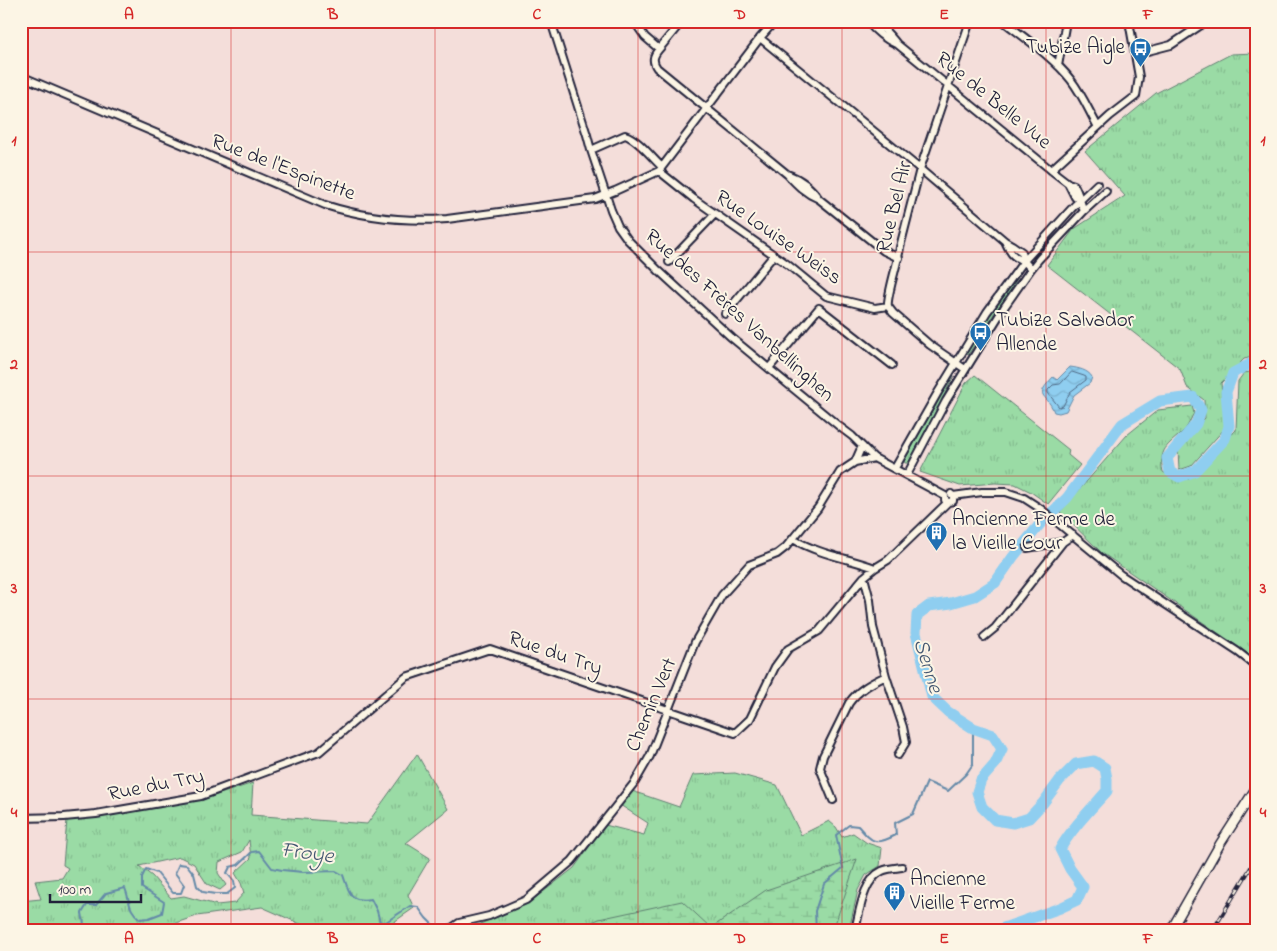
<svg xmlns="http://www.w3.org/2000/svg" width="1277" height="951" viewBox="0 0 1277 951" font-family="'Indie Flower',sans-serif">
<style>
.grass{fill:url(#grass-tufts);stroke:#5e7e70;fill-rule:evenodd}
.wetland{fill:url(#wetland-marsh);stroke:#5e7e70}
.water{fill:url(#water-waves);stroke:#6389a8}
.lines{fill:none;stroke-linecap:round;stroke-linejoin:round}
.shore{stroke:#4e6783;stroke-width:1}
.stream{stroke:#6389a8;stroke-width:2}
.river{stroke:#8fcef0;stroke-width:11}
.minor-casing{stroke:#22223b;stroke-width:10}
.tertiary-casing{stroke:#22223b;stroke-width:11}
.minor{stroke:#fcf5e5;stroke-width:6}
.tertiary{stroke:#fcf5e5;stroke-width:8}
.rail-casing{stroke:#22223b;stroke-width:4}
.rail{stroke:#fcf5e5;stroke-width:2;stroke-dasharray:5.5;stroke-linecap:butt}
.grid{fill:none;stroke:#d62828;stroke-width:1;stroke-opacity:0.55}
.labels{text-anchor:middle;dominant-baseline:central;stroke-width:4;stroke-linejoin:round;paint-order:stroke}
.poi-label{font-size:21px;fill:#22223b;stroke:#fcf5e5;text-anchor:start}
.street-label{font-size:21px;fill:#22223b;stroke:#fcf5e5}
.water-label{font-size:22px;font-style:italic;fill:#435671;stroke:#fcf5e5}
.neatline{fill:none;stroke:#d62828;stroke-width:2}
.grid-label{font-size:16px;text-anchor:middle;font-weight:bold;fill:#d62828}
</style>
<defs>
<pattern id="grass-tufts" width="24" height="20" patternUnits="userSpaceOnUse" patternTransform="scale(1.25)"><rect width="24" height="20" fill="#9adba5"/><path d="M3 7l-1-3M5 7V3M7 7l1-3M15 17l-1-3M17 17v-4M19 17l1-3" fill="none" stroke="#84bc8f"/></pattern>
<pattern id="wetland-marsh" width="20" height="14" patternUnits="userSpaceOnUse" patternTransform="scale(1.25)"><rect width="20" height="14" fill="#9adba5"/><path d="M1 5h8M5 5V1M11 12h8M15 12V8" fill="none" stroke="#84bc8f"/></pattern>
<pattern id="water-waves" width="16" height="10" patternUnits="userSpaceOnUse" patternTransform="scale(1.25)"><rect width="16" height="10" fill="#8fcef0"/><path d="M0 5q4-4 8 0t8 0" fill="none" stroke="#7bb1cf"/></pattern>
</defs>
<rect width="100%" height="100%" fill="#f4deda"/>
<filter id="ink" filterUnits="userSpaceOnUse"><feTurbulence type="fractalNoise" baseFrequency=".02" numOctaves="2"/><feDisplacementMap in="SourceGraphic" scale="10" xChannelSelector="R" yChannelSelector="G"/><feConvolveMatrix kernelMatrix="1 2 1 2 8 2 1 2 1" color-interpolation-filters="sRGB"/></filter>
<g filter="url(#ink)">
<path class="grass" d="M1256,53V356L1244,359L1221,383L1225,428L1191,466L1179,470L1178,449L1205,418L1204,400L1187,387L1180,369L1047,265L1074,229L1125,196L1085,151L1156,93L1231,54Z
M1022,266L1023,268L1011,290L995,312L968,355L966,352L992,309Z
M1256,371V659L1102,553L1060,512L1127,435L1158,410L1192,406L1194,413C1191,418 1189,424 1186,428C1172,444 1157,446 1163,472L1171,477L1189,479L1236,430L1238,381L1244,373Z
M954,373V376L946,391L944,399L908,463H905L904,461Z
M975,375L1069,450L1068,455L1080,465L1048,504L1031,492L1015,484L995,483L960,486L920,472L966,383Z
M417,754L448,809L406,843L430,858L408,895L414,908L391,924L375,925L374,930H314L262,907L197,916L157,929L21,930V901L41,899L35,881L62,878L68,868L63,865L67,820L92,818L205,799L253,783L251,815L367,824ZM249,840L251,858L235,873L241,883L244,893L235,903L217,905L184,896L171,898L152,876L139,866L180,857L194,864L207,884L220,890L226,885L218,873L219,862L242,852Z
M735,773L777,785L801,835L829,821L836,827L842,837L853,833L867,843L882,848L880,866L866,875L858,890L849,930H465L466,929L476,926L530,902L574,868L605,825L644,835L648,823L620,805L632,791L679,807L693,775Z"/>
<path class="wetland" d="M857,859L833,930H575L599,919L682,901L711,928L766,890Z"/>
<path class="water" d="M1070,367C1078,368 1088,370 1092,377L1090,383L1074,395L1066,411L1059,413L1054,412C1046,391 1033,399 1053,377L1057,380Z"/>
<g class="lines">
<path class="shore" d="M1072,372L1084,376L1086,377V380L1070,392L1063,406L1059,407L1048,393V390L1053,385L1060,384Z"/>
<path class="stream" d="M85,930L82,913L87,905H96L106,893L125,888C131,903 127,908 140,919L149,918L162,913L164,902L142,888V877L146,869L157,873L173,893H181L184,885L175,873L179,864L187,865L194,874L197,886L203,892L215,894H227L235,888L234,881L227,873L230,867L238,865L252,852L259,851L272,868L282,870L303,872L336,871L343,875C349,892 350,903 371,899L377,911L380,922H386L410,906L418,907L426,918L438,930
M816,930L815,911L824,884L843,868L836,835L849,825L858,826C873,843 875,846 896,835L895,823L913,814L927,782L948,791L966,774L973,764V728"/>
<path class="river" d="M998,930L1060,908L1077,900L1083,887L1070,869L1060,849C1073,827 1090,810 1107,791V779L1105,768L1094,761L1076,764L1060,780L1043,803L1029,818L1013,823L995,820L982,807L977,792L981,780L995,764L1002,749L993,735L973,728L948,712L932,697L916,633L917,615L929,606L951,603L975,596L995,583L1013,557L1041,523L1067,498L1122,424L1160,401L1193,397L1201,410L1196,424L1167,458L1170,472L1179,477L1195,471L1225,439L1229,426L1226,392L1233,373L1250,364L1256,365"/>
<defs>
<path id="minor" d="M551,21L587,135L591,150L611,210L618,226L628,240L658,270L732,338L840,427L852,436L874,458L945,496V500L948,502
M634,21L645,37L659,49C653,56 652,61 657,68L787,174
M867,21C875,31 884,39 896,44
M870,21C882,26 889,34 897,44L1051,170L1068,183L1074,185C1079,193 1080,202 1084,211
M1003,21C1025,38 1055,59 1071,80C1082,94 1089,111 1098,127
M760,38L920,169L1005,241
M659,49L682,21
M1136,54L1171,45L1201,25L1204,21
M1058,66L1066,21
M21,76L325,205C366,218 404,222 447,219L595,199L615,191L659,171L760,38L775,21
M591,150L625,135C638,139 652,158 662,167
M1051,170L1110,116L1136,96L1139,77L1129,21
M659,171L694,199L787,264L826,296L875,308L888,306
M1068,183L1075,197L1079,200
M819,199C811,187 801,179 787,174C797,185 805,193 819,199L884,251L899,258
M1024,261C1012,257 1010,252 1005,241L1012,245L1022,252L1024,261L1031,269
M669,262L715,214
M725,314L774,255
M769,368L819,308L892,365
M965,369L930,345L893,313C891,310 889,308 888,306C886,298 899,259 900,247L920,169L970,21
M855,462L862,446
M895,468L937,394L987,312L1024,261L1074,206L1097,184
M907,475L946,401L1005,306L1031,269L1039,259L1084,211L1106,191
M951,494L953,496L982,492H1006L1024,498L1041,509L1121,575L1238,652L1256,666
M793,539C818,554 847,558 875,568
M1027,548L1063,542
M864,577L870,600L873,627L886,676L903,727L906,742L898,755
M984,637L995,628L1003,618L1063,542L1073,535
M833,800L820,768L823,756L849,703C859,689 872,683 886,676
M21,818L64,817L96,814L201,796L319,752L406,677L490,649L735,733L750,719L775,667L788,649L819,631L864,577L875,568L888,560L948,502L953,501V496
M449,930L459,923L489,916L526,900L572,861L635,782L650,756L695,642L722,595L749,565L777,554L786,547L818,508L840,472L855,462L874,458
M855,930C860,911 863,880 882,871C888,868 896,868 902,867"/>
<path id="tertiary" d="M1171,930L1220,844L1256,788"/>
</defs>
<use href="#minor" class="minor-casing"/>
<use href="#tertiary" class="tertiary-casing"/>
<use href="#minor" class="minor"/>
<use href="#tertiary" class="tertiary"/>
<defs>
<path id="rail" d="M1213,930L1256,859"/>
</defs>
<use href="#rail" class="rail-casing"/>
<use href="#rail" class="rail"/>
</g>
</g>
<path class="grid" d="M231,21V930M435,21V930M638,21V930M842,21V930M1046,21V930M21,252H1256M21,476H1256M21,699H1256"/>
<defs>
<symbol id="bus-pin" viewBox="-11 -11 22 30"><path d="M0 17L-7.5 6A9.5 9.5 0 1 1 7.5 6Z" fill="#1f6fb2" stroke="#fcf5e5"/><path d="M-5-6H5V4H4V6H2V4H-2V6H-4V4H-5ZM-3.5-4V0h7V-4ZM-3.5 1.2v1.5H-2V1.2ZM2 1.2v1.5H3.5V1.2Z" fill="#fff"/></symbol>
<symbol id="building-pin" viewBox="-11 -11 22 30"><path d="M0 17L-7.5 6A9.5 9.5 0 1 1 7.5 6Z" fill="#1f6fb2" stroke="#fcf5e5"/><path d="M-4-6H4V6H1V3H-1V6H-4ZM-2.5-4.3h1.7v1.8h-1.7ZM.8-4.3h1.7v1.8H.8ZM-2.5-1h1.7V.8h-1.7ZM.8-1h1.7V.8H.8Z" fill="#fff"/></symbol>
</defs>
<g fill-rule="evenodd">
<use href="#bus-pin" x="1128" y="36" width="25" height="34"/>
<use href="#bus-pin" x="968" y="320" width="25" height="34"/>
<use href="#building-pin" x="924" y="520" width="25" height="34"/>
<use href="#building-pin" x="882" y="880" width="25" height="34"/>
</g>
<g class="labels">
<g class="poi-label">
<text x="1125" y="48" text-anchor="end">Tubize Aigle</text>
<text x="996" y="321">Tubize Salvador<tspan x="996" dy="24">Allende</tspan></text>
<text x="952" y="520">Ancienne Ferme de<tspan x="952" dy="24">la Vieille Cour</tspan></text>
<text x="910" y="880">Ancienne<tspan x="910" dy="24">Vieille Ferme</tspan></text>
</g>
<g class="street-label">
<text transform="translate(993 101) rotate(39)">Rue de Belle Vue</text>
<text transform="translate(283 168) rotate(21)">Rue de l'Espinette</text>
<text transform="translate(895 207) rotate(-76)">Rue Bel Air</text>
<text transform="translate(778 238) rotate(35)">Rue Louise Weiss</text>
<text transform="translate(739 316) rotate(42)">Rue des Frères Vanbellinghen</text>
<text transform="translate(555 654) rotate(19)">Rue du Try</text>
<text transform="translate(652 705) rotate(-67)">Chemin Vert</text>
<text transform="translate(156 786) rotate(-11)">Rue du Try</text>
</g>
<g class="water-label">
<text transform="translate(927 666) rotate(73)">Senne</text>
<text transform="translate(307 854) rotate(8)">Froye</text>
</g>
</g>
<rect width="1277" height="951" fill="none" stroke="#fcf5e5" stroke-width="55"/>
<path d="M50 894v8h91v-8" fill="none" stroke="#22223b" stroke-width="2.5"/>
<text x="58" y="894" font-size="15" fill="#22223b" stroke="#fcf5e5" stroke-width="4" paint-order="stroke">100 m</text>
<rect x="28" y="28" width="1222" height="896" class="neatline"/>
<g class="grid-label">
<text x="129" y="19">A</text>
<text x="333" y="19">B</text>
<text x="537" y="19">C</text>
<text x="740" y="19">D</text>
<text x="944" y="19">E</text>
<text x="1148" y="19">F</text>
<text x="14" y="145">1</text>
<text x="1263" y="145">1</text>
<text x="14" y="369">2</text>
<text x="1263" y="369">2</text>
<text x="14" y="593">3</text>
<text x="1263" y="593">3</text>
<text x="14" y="817">4</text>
<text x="1263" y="817">4</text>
<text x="129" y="943">A</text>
<text x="333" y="943">B</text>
<text x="537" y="943">C</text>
<text x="740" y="943">D</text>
<text x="944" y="943">E</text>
<text x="1148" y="943">F</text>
</g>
</svg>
